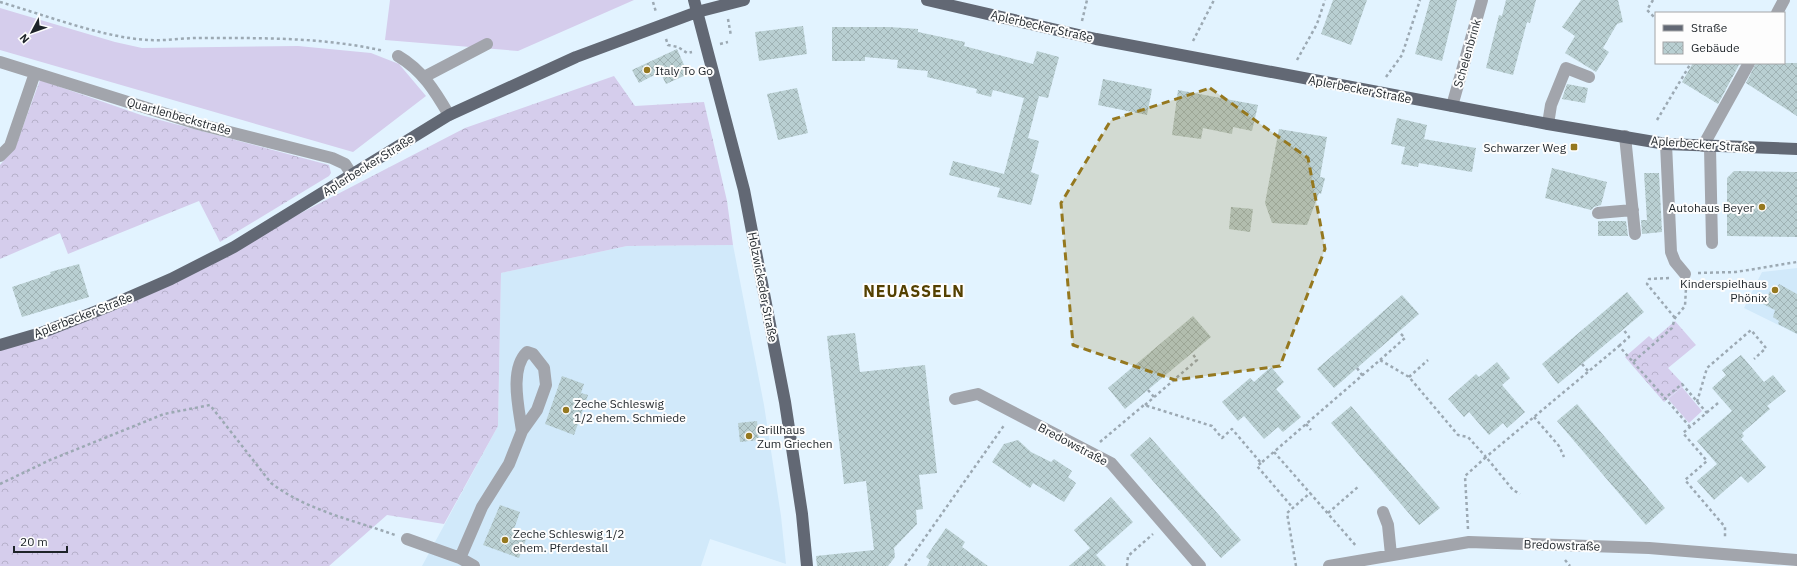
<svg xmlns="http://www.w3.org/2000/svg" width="1797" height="566" viewBox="0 0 1797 566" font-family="'IBM Plex Sans',sans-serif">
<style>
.built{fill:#d1e9fa}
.grass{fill:#d5cdec}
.forest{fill:url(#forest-crowns)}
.building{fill:url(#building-cross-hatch)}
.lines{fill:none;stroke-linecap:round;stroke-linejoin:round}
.path{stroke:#9ca9b3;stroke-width:2.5;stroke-dasharray:3 3;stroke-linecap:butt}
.minor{stroke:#a2a5ac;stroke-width:12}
.major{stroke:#626874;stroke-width:12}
.marked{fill:#95781f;fill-opacity:0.2;stroke:#95781f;stroke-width:3;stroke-dasharray:8 5;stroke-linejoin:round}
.poi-dot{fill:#95781f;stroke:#fdfdfd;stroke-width:1.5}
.labels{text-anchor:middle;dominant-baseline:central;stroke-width:4;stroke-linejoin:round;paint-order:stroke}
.street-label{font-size:12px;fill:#1e2429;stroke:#fdfdfd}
.poi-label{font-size:12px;fill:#1e2429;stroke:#fdfdfd;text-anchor:start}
.district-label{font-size:16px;font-weight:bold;letter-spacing:1px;fill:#544000;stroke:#fdfdfd}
</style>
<defs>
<pattern id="forest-crowns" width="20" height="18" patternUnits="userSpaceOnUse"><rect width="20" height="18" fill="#d5cdec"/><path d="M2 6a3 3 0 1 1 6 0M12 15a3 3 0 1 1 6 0" fill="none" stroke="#b6b0ca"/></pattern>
<pattern id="building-cross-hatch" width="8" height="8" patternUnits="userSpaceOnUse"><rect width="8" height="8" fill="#b9cfd2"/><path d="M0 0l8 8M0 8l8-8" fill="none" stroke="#9fb2b4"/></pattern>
</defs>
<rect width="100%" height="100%" fill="#e2f3ff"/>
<path class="built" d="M733,245L764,405L781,516L786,564L710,539L701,566H422L498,426L501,273L627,246Z
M1797,268V334L1744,308L1762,272Z"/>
<path class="grass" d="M390,0H634L518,51L385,40Z
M0,8L115,42L142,48L298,46L371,53L399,64L426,96L353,152L0,50Z
M1682,387L1702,411L1689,423L1668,399Z"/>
<path class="forest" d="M614,76L635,106L704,102L727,201L733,245L627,246L501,273L498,426L444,524L387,515L329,566H0V347L40,335L299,214L465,128Z
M40,80L141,115L329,165L331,173L329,176L220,242L199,201L68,254L60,233L0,259V165L15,148Z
M1675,321L1696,345L1668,368L1684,385L1664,402L1625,357L1649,336L1653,340Z"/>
<path class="building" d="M1333,0H1367L1351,45L1321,34Z
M1430,0H1457L1442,61L1415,54Z
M1506,0H1536L1530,23L1527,22L1513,75L1486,68L1499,15L1502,16Z
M1581,0H1618L1623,22L1617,24L1603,48L1609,52L1596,72L1565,53L1575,36L1562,27Z
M803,26L807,54L759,61L755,32Z
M832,27H889L918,29V32L965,42L964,46L1033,64L1037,51L1059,57L1048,98L1039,96L1028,138L1039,141L1031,172L1039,175L1031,205L997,197L1000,188L949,175L953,161L1004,174L1024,98L993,90L991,97L976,93L977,89L927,77L928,71L897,68L898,60L865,57V61H832Z
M677,49L688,74L666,84L660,72L639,83L632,70Z
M1693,63H1740L1718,104L1682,82Z
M1756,63H1797V116L1746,83Z
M1103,79L1152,89L1147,115L1098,105Z
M1567,84L1588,88L1585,103L1562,99Z
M797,88L808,133L778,140L767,94Z
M1178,90L1258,105L1252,131L1233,127L1232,134L1203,128L1201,139L1172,135Z
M1397,118L1427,125L1424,139L1476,148L1472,172L1419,163L1418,167L1401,164L1405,147L1391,144Z
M1279,129L1327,137L1320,177L1325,178L1321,194L1319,193L1307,225L1272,223L1265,203Z
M1552,168L1607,182L1601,205L1594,207L1591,210L1545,198Z
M1734,171L1797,172V237L1727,236V178Z
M1644,173H1659L1662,232L1642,234L1641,220H1647Z
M1231,207L1253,209L1250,232L1229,229Z
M1598,221H1626L1628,236H1598Z
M79,264L89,297L22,317L12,287L51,274L50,272Z
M1779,284L1797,294V334L1778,324L1779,321L1773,317L1775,310L1763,304L1770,291L1774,293Z
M1627,292L1644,312L1558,384L1542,364Z
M1402,295L1419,314L1334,388L1317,369Z
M1193,316L1211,337L1125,409L1108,388Z
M855,333L860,372L925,365L937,473L919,475L923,509L916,510L917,524L894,548L895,557L888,566H817L816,556L874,550L866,481L844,484L827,336Z
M1741,355L1764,382L1773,375L1786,391L1767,406L1770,409L1742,433L1744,436L1741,439L1766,467L1748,483L1741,476L1714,500L1697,481L1717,464L1697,441L1732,411L1712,388L1726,375L1722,370Z
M1497,362L1510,378L1502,385L1525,412L1507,428L1503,423L1489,435L1469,412L1464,417L1448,399L1476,374L1479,377Z
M1271,367L1284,382L1276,389L1301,417L1283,432L1278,427L1264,439L1244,416L1238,421L1222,402L1250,378L1254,382Z
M562,376L584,384L581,393L588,395L574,435L545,424Z
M1577,404L1665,508L1646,525L1557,421Z
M1351,406L1440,508L1419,525L1331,423Z
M757,421L759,440L740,442L738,423Z
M1150,437L1241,540L1221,558L1130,455Z
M1018,440L1031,452L1051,462L1054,459L1072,471L1068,477L1076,483L1064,502L1033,483L1030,488L992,462L1004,444Z
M1111,497L1133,522L1096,555L1106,566H1069L1090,548L1074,530Z
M500,505L520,512L514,529L528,534L519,558L483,545Z
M946,528L965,542L962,547L988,566H927L930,560L926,557Z"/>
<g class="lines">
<path class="path" d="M1653,0L1647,10L1656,19
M0,2C45,15 104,38 149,40C165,41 182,38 198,38C261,38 323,37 384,51
M653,2L656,12
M728,19L731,36
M1082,21L1087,0
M666,39L668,45L678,47L687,53L692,52
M1193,41L1214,0
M720,44L728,42
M1297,60L1317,24L1325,0
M1386,77L1402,55L1420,0
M1657,120L1691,63
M1698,273L1736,272L1797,262
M1669,278L1649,279L1647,284L1675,318
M1619,346L1629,337L1623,329
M1380,360L1405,338L1399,332
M1633,362L1665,398
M1582,364L1588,371
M1357,368L1362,375
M1409,377L1428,360
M1148,390L1154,397
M1697,402L1707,368L1751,330L1766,348L1754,359
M1718,403L1683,433L1707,461L1685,480L1725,527V539
M1145,405L1197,360L1192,353
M1534,417L1559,446L1564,457
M1306,424L1311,430
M1690,427L1665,398L1682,384L1707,413
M1100,442L1144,405L1212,426L1222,438L1232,429L1261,463L1380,360L1409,377L1458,435L1468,437L1486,457L1619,346L1633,362L1672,328L1675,318L1685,306L1686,288
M1274,452L1310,493
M1261,463L1257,466L1293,508
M0,484L50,460L164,414L210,405L271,483C306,510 353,520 395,535
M1328,513L1359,486
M1468,529L1465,476L1486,457L1513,490L1520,494
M1565,560L1570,566
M905,566L1005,424
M1127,566L1128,556L1153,534
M1296,566L1287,513L1310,493L1357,547"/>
<path class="minor" d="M1777,13L1784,0
M398,56C422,70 435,91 449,115
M0,62L198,124L332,158L345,164L352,175
M424,77L487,44
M1452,106L1482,0
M1548,124L1551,105L1566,68L1589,77
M1625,136L1635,234
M1666,144L1671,252L1675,262L1685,274
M1703,146L1749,63
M1710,147L1712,243
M0,156L10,146L35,73
M1598,213L1633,210
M955,399L978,394L1111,463L1200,566
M1383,512L1388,525L1391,555
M407,539L460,558L474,566
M460,558L482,507L509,464L522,431L537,410L546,385L544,368L533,354L527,352C509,369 519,409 522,431
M1329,566L1469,542L1649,548L1797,560"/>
<path class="major" d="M694,0L744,190L785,402L802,514L807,566
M927,0L1096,39L1548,124L1666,144L1797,149
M0,345L41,333L107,307L171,279L234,247L449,115L576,57L697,12L744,0"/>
</g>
<path class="marked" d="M1210,88L1308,158L1325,249L1280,366L1175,380L1073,345L1061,203L1111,120Z"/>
<g class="poi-dot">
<circle cx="647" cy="70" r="4"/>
<rect x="1570" y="143" width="8" height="8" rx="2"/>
<circle cx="1762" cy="207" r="4"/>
<circle cx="1775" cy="290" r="4"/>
<circle cx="566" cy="410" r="4"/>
<circle cx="749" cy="436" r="4"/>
<circle cx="505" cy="540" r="4"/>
</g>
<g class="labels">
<g class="street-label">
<text transform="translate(1042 26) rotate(13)">Aplerbecker Straße</text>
<text transform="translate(1467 53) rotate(-74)">Schelenbrink</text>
<text transform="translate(1360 89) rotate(11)">Aplerbecker Straße</text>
<text transform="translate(179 116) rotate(16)">Quartlenbeckstraße</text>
<text transform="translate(1703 144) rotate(4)">Aplerbecker Straße</text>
<text transform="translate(368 165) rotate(-32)">Aplerbecker Straße</text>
<text transform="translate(763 287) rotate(79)">Holzwickeder Straße</text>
<text transform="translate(83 315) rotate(-21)">Aplerbecker Straße</text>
<text transform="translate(1073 444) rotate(28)">Bredowstraße</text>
<text transform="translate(1562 545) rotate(2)">Bredowstraße</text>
</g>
<g class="poi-label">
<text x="655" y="70">Italy To Go</text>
<text x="1566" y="147" text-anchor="end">Schwarzer Weg</text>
<text x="1754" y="207" text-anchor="end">Autohaus Beyer</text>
<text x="1767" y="283" text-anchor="end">Kinderspielhaus<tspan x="1767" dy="14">Phönix</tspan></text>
<text x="574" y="403">Zeche Schleswig<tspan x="574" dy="14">1/2 ehem. Schmiede</tspan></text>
<text x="757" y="429">Grillhaus<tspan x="757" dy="14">Zum Griechen</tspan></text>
<text x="513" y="533">Zeche Schleswig 1/2<tspan x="513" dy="14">ehem. Pferdestall</tspan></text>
</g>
<g class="district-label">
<text x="914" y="291">NEUASSELN</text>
</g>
</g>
<rect x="1655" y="12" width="130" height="52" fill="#fdfdfd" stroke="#a4a6a8"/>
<rect x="1663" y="25" width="20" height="6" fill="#626874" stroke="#a4a6a8"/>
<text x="1691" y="32" font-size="12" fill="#1e2429">Straße</text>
<rect x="1663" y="42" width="20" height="12" fill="url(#building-cross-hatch)" stroke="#a4a6a8"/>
<text x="1691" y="52" font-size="12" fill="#1e2429">Gebäude</text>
<g transform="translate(32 32) rotate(229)" stroke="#fdfdfd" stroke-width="3" paint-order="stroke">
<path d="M0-3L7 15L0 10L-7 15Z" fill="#1e2429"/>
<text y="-6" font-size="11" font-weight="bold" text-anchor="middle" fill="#1e2429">N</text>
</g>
<path d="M14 546v6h53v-6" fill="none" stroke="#1e2429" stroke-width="2"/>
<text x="20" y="546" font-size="12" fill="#1e2429" stroke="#fdfdfd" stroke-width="3" paint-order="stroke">20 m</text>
</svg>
